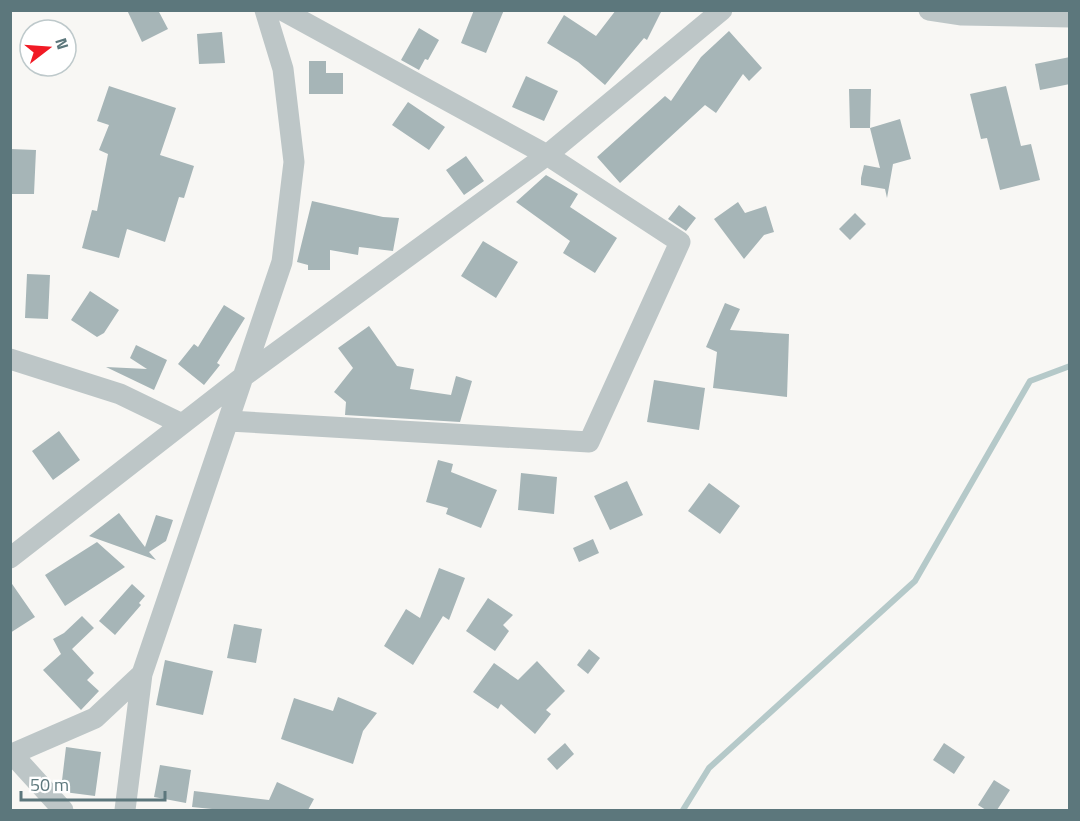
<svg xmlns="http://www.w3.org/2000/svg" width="1080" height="821" viewBox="0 0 1080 821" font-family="'Titillium Web',sans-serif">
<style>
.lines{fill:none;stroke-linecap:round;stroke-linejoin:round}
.stream{stroke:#b5c9c9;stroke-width:6}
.building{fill:#a6b5b7}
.minor{stroke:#bdc6c7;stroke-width:21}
</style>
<rect width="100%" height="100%" fill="#f8f7f4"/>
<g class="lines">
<path class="stream" d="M683,810L709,768L915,581L1030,381L1070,366"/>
</g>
<path class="building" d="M127,10H158L168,29L142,42Z
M474,10H504L486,53L461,43Z
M616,10H662L647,40L644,38L605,85L578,62L547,43L564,15L596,36Z
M419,28L439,40L428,60L425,59L419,70L401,60Z
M729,31L762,68L749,81L743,74L716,113L705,105L620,183L597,157L665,96L671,101L701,57Z
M222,32L225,63L199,64L197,34Z
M1070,57V84L1040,90L1035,64Z
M309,61H326V73H343V94H309Z
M526,76L558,91L544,121L512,107Z
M109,86L176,108L160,155L194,166L184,198L179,197L165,242L127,229L119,258L82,248L92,210L97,211L108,154L99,150L109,125L97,121Z
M1006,86L1021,146L1031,144L1040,180L1000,190L987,138L981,139L970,94Z
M849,89H871L870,128H850Z
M408,102L445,127L429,150L392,125Z
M900,119L911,159L893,164L887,198L885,189L861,185V178L864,165L880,168L870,128Z
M10,149L36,150L34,194H10Z
M466,156L484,181L464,195L446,170Z
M546,175L578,194L570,207L617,238L595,273L563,253L570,241L516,202Z
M312,201L383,217L399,218L393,251L359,247L358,255L330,250V270H308V265L297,262Z
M738,202L745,213L766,206L774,232L764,235L744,259L714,219Z
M679,205L696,218L686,231L668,219Z
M855,213L866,224L850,240L839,229Z
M483,241L518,262L496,298L461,276Z
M27,274L50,275L48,319L25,318Z
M90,291L119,310L104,333L97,337L71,320Z
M725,303L740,309L730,330L789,334L787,397L713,388L717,352L706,347Z
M224,305L245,318L217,363L220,365L204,385L178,364L194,344L198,347Z
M369,326L397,366L414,369L410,389L451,395L456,376L472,381L460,422L345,415L346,402L334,392L353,368L338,348Z
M136,345L167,360L154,390L106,367L147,369L130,358Z
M654,380L705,388L699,430L647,422Z
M59,431L80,460L53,480L32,451Z
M438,460L453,464L451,472L497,490L481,528L446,514L448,508L426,502Z
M521,473L557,477L554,514L518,510Z
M627,481L643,515L610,530L594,496Z
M709,483L740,506L720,534L688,511Z
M119,513L145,547L156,515L173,520L166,541L149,552L156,560L89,536Z
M593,539L599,553L579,562L573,548Z
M97,542L125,567L65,606L45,575Z
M439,568L465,578L449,620L443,616L413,665L384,646L406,609L420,618Z
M10,581L35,617L10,633Z
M132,584L145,596L139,603L141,605L115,635L99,621Z
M488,598L513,615L503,625L509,631L495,651L466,631Z
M82,616L94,628L72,649L94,673L87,680L99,691L81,710L43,670L61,654L53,639L64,633Z
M234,624L262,629L256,663L227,658Z
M589,649L600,658L588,674L577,665Z
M165,660L213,671L203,715L156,705Z
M537,661L565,691L546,710L551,714L535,734L501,704L498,709L473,692L494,663L518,680Z
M338,697L377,713L363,731L353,764L281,739L294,698L333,711Z
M565,743L574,754L557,770L547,759Z
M944,743L965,757L954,774L933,760Z
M66,747L101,752L95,796L64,792L61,789Z
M160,765L191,770L186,803L154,797Z
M994,780L1010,790L997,810H986L978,805Z
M277,782L314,799L308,810H222L192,807L194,791L269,800Z"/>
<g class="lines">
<path class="minor" d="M929,10L962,15L1070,17
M10,359L120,394L182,424
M229,421L589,442L680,242L547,155L282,10
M10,558L244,376L547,155L722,10
M10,755L95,718L142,674
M13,755L63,810
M125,810L142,674L282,262L294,162L283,69L265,10"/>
</g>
<rect width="1080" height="821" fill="none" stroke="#5c777c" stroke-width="24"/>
<g transform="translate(48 48) rotate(73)"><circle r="28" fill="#ffffff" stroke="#bec9cb" stroke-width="1.5"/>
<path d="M0-4.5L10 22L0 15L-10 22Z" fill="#f11a25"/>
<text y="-9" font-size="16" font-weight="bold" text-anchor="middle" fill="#5c777c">N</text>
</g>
<path d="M21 791v9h144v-9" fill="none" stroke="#5c777c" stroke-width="3"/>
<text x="30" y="791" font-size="18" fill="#5c777c" stroke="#ffffff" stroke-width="4.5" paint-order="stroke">50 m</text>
</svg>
